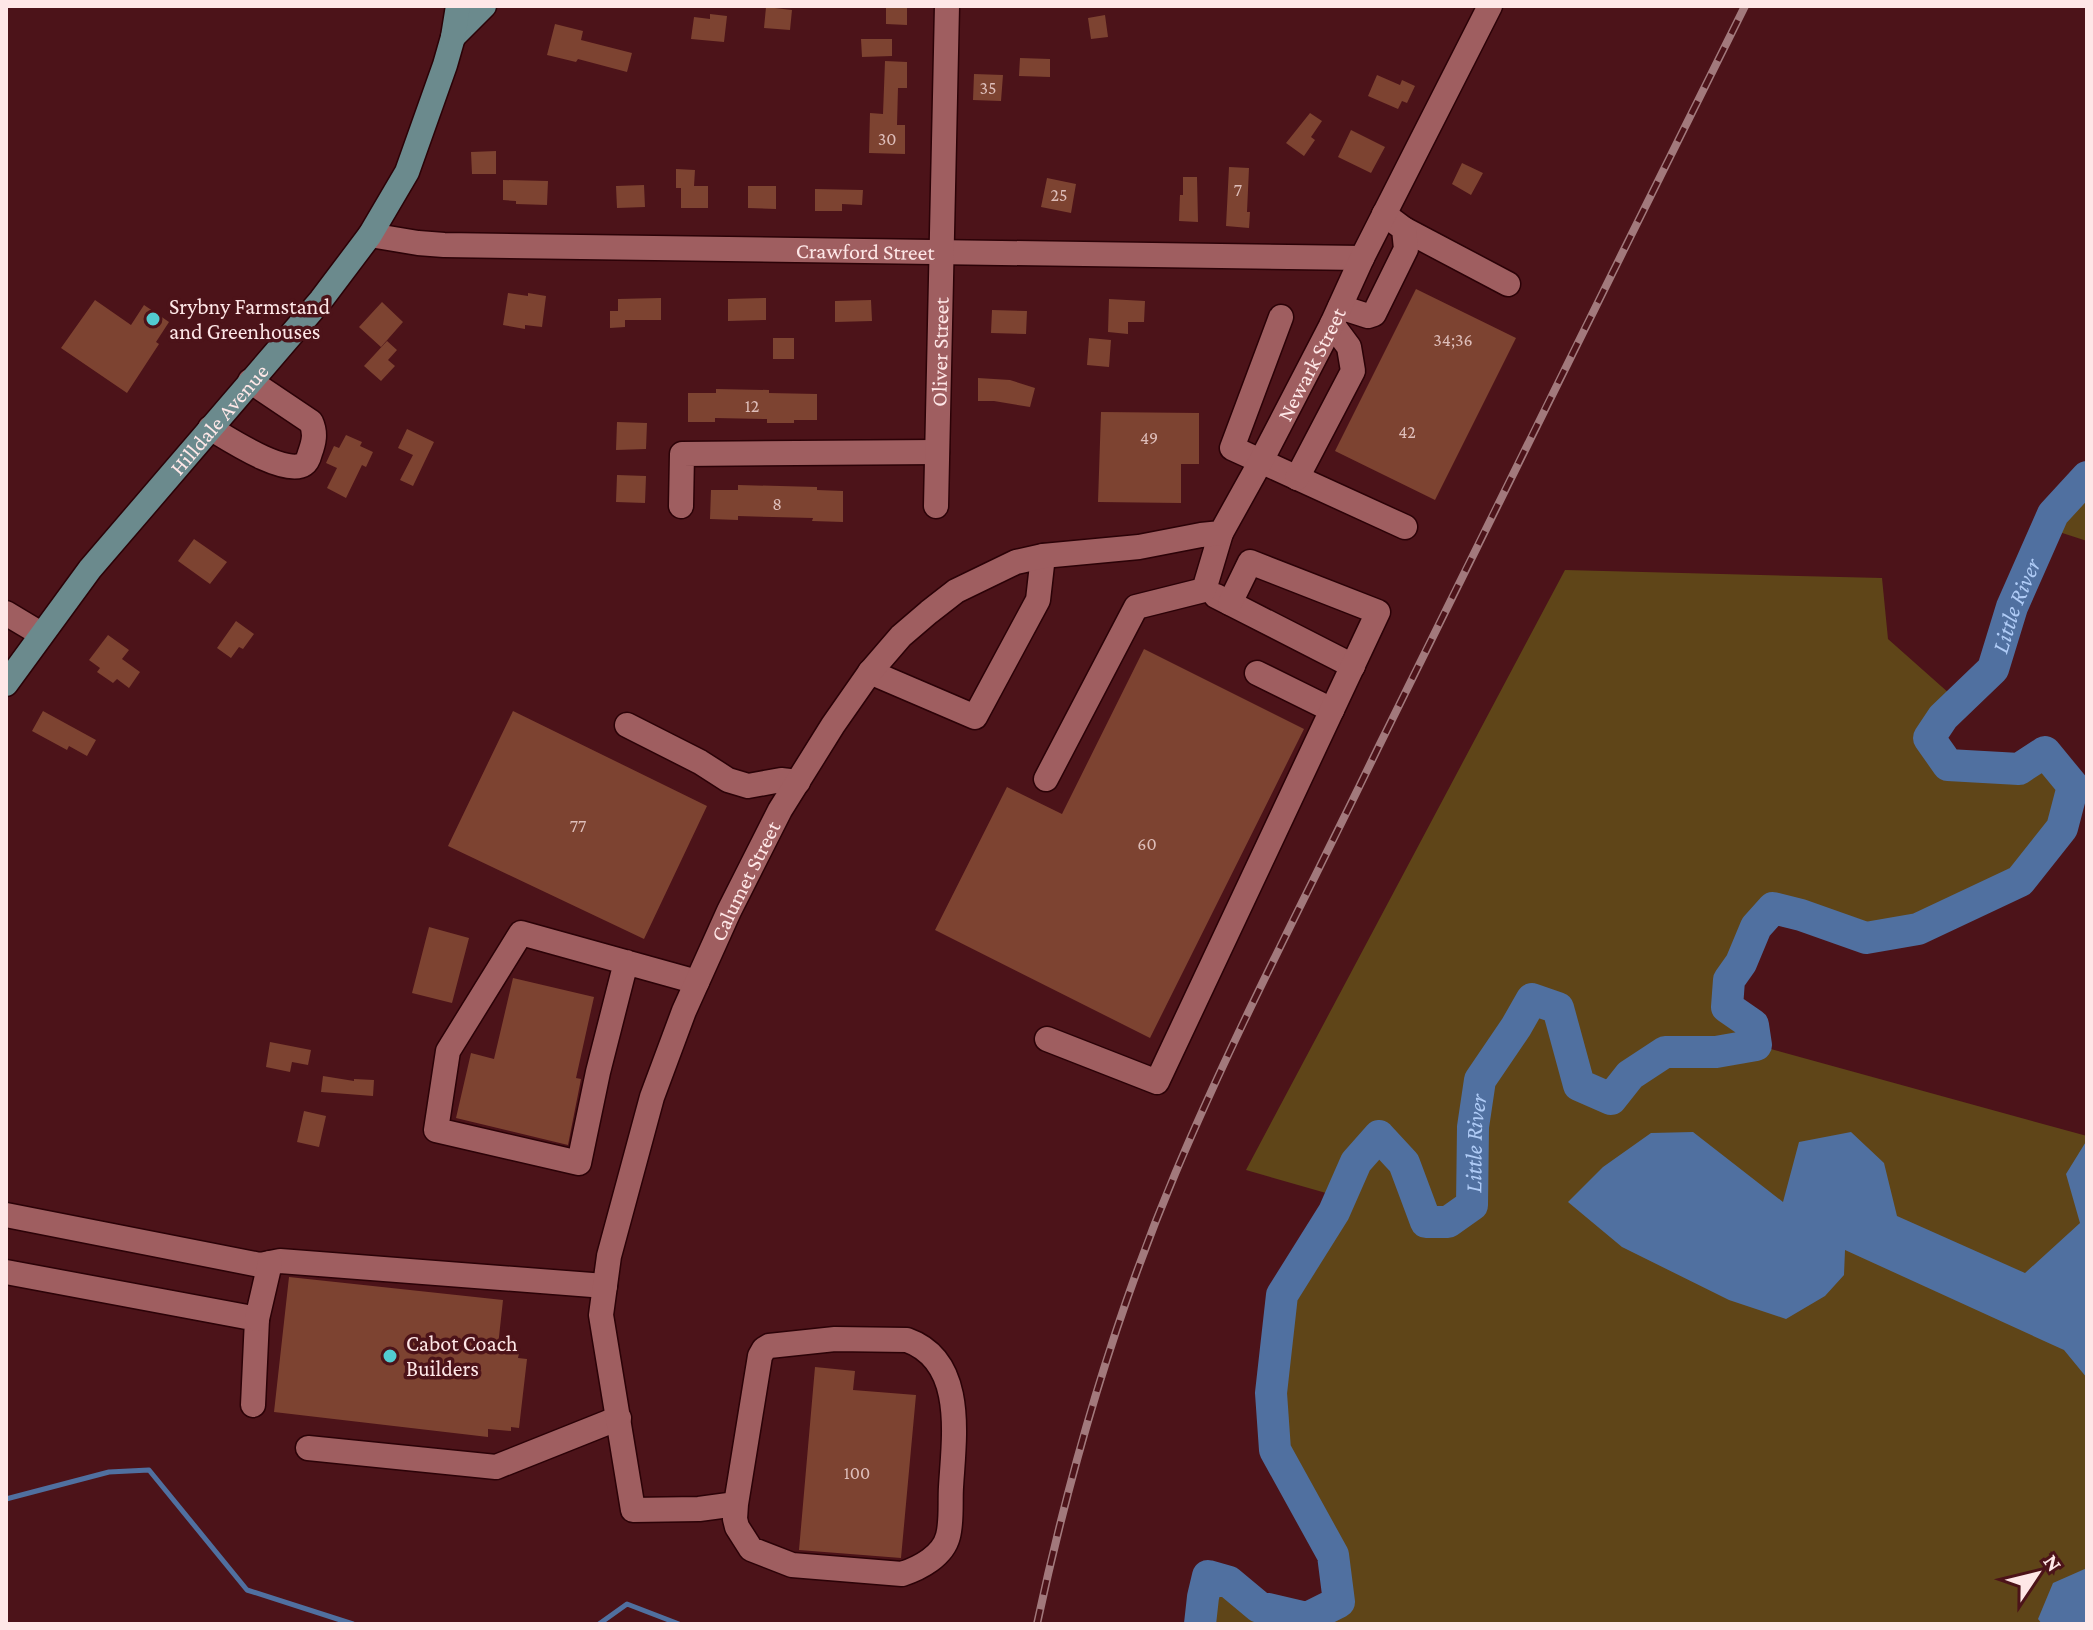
<svg xmlns="http://www.w3.org/2000/svg" width="2093" height="1630" viewBox="0 0 2093 1630" font-family="'Crimson Pro',serif">
<style>
.green{fill:#5f4518}
.water{fill:#5070a0}
.lines{fill:none;stroke-linecap:round;stroke-linejoin:round}
.stream{stroke:#5070a0;stroke-width:5}
.river{stroke:#5070a0;stroke-width:32}
.building{fill:#7d4331}
.minor-casing{stroke:#2b0207;stroke-width:27}
.major-casing{stroke:#2b0207;stroke-width:27}
.minor{stroke:#9f5e60;stroke-width:24}
.major{stroke:#6b8a8d;stroke-width:24}
.rail-casing{stroke:#a2797c;stroke-width:8}
.rail{stroke:#4c1319;stroke-width:5;stroke-dasharray:15;stroke-linecap:butt}
.poi-dot{fill:#52ccd1;stroke:#4c1319;stroke-width:3}
.labels{text-anchor:middle;dominant-baseline:central;stroke-width:7;stroke-linejoin:round;paint-order:stroke}
.number-label{font-size:18px;fill:#debeba}
.street-label{font-size:22px;fill:#fee7e7;stroke:#4c1319}
.poi-label{font-size:22px;fill:#fee7e7;stroke:#4c1319;text-anchor:start}
.water-label{font-size:24px;font-style:italic;fill:#afcbf6;stroke:#4c1319}
</style>
<rect width="100%" height="100%" fill="#4c1319"/>
<path class="green" d="M2087,470V541L2053,530L2052,502Z
M1565,570L1882,578L1888,639L1959,702L1943,717L1929,738L1948,765L2019,769L2045,752L2073,786L2062,828L2020,881L1918,929L1866,938L1801,915L1773,909L1756,927L1741,963L1729,980L1727,1007L1753,1025L1756,1045L2087,1136V1624H1199L1208,1576L1259,1607L1307,1618L1339,1602L1333,1555L1275,1450L1273,1300L1340,1197L1246,1170Z"/>
<path class="water" d="M1693,1132L1783,1202L1799,1142L1851,1132L1884,1163L1897,1216L2025,1273L2080,1223L2066,1174L2087,1140V1378L2064,1350L1845,1250L1844,1275L1825,1296L1786,1319L1729,1300L1622,1247L1568,1202L1603,1167L1651,1133Z
M2087,1568V1624H2042L2038,1619L2053,1583Z"/>
<g class="lines">
<path class="stream" d="M6,1499L109,1472L149,1470L247,1590L353,1624
M599,1624L627,1604L679,1624"/>
<path class="river" id="s1" d="M1200,1624L1203,1597L1208,1576L1229,1582L1259,1607L1307,1618L1339,1602L1333,1555L1275,1450L1271,1393L1282,1295L1334,1212L1356,1162L1379,1136L1404,1163L1426,1222H1448L1472,1205L1473,1127L1480,1080L1516,1027L1532,999L1558,1008L1579,1085L1611,1099L1630,1075L1665,1052H1716L1756,1045L1753,1025L1727,1007L1729,980L1741,963L1756,927L1773,908L1801,915L1866,938L1918,929L2020,881L2062,828L2073,786L2045,752L2019,769L1948,765L1929,738L1943,717L1993,669L2012,607L2053,514L2087,477"/>
</g>
<path class="building" d="M886,6H907V25L886,24Z
M766,7L792,10L790,30L764,28Z
M710,14L727,16L724,42L691,39L694,17L710,19Z
M1105,15L1108,37L1091,39L1088,18Z
M555,24L583,31L581,40L632,53L627,72L578,59L576,62L547,55Z
M861,39H892V56L862,57Z
M1020,58L1050,59V77L1019,76Z
M885,61L907,62V88H898L897,125H905V154L869,153L870,113L883,114Z
M974,74L1003,75L1001,101L973,100Z
M1377,75L1400,85L1402,80L1415,86L1407,103L1402,101L1398,109L1368,96Z
M1310,113L1322,121L1311,137L1315,140L1304,156L1286,143Z
M1351,130L1385,147L1371,173L1338,157Z
M496,151V174H472L471,152Z
M1462,163L1483,173L1471,195L1452,184Z
M1229,167L1249,168L1247,212H1250L1249,228L1226,226Z
M676,169L695,170L694,186H708V208H681V188H676Z
M1183,177H1197L1198,222L1179,221L1180,195H1183Z
M1047,178L1076,184L1071,213L1041,207Z
M503,180L548,181L547,205L516,204V201L503,200Z
M644,185L645,207L617,208L616,186Z
M748,186H776V209L748,208Z
M815,189L863,190L862,205L842,204V211H815Z
M1416,289L1516,338L1435,500L1335,451Z
M508,293L528,296V293L546,296L542,327L525,325V329L503,325Z
M661,298V320H625V327L610,328V311H618V299Z
M766,298V320L728,321V299Z
M1109,299L1145,301L1144,322H1128V334L1108,332Z
M95,300L131,325L144,305L169,322L156,342L159,344L127,393L61,348Z
M871,300L872,321L835,322V301Z
M382,302L403,322L381,347L359,327Z
M992,310L1027,311L1026,334L991,333Z
M773,338H794V359H773Z
M1089,338L1111,340L1109,367L1087,365Z
M387,341L397,350L388,360L395,366L381,381L364,366Z
M978,378L1010,380L1035,388L1030,407L994,401H978Z
M716,389L769,390V393L817,394V420H794V423H767V419L715,418V422H688V393H716Z
M1101,412L1199,413V464H1181V503L1098,502Z
M617,422L647,423L646,449L616,450Z
M407,429L434,442L413,486L400,480L413,455L398,448Z
M346,435L362,442L360,446L373,452L366,467L362,465L346,498L327,488L337,468L326,463L334,446L339,448Z
M617,475L646,476L645,503L616,502Z
M738,485L817,487V490L843,491V522L812,521L813,518L738,516V520L710,519L711,490H738Z
M194,539L227,562L210,584L178,561Z
M236,621L254,634L243,649L239,647L231,658L217,648Z
M108,635L129,650L122,659L140,672L129,688L117,679L113,683L97,672L100,668L89,660Z
M1144,649L1304,729L1150,1038L935,930L1007,787L1062,814Z
M43,711L96,740L87,756L69,746L67,750L32,731Z
M513,711L707,806L644,939L448,846Z
M429,927L469,938L452,1003L412,993Z
M513,978L594,997L576,1078L581,1079L568,1145L456,1118L471,1053L494,1059Z
M270,1042L311,1050L308,1065L292,1062L290,1072L266,1067Z
M323,1076L354,1081V1079L374,1080L373,1096L321,1092Z
M304,1111L326,1116L319,1147L297,1142Z
M289,1277L503,1300L498,1346L520,1349L518,1358L527,1359L519,1428L511,1427V1431L488,1429V1437L274,1412Z
M815,1367L855,1371L853,1390L916,1395L901,1558L799,1550Z"/>
<g class="lines">
<defs>
<g id="minor">
<path d="M1404,229L1508,284"/>
<path id="s2" d="M370,235L418,243L444,245L1362,258"/>
<path d="M1340,307L1368,316L1374,314L1406,249L1404,229L1384,214"/>
<path d="M1281,317L1232,448L1405,527"/>
<path d="M210,428C227,438 286,477 304,464C307,462 309,457 310,453C314,442 316,433 311,422L250,381"/>
<path d="M1297,478L1353,371L1349,347L1332,324"/>
<path d="M681,506L682,454L937,452"/>
<path id="s3" d="M936,506L947,6"/>
<path d="M1216,596L1353,666"/>
<path d="M6,613L41,634"/>
<path d="M870,672L975,717L1038,600L1043,556"/>
<path d="M1257,673L1332,710"/>
<path d="M627,725L700,762L728,780L748,786L781,780L798,782"/>
<path d="M1046,779L1136,607L1204,590L1221,533"/>
<path d="M626,962L598,1072L579,1163L436,1130L448,1051L521,933L697,982"/>
<path d="M1047,1039L1157,1082L1378,612L1250,562L1230,603"/>
<path d="M6,1215L260,1265L280,1261L605,1286"/>
<path d="M6,1272L257,1319L253,1405"/>
<path d="M257,1319L270,1263"/>
<path d="M308,1448L496,1467L619,1418"/>
<path id="s4" d="M736,1504L735,1519L737,1527L751,1549L792,1565L902,1574C920,1568 943,1556 948,1536C952,1521 950,1502 951,1487C954,1437 966,1361 907,1340L835,1339L769,1346L764,1349L760,1356L736,1504L699,1509L633,1510L601,1315L609,1256L652,1097L684,1011L729,911L780,810L833,725L870,672L901,636L929,612L956,591L1016,562L1043,556L1139,547L1201,535L1221,533L1261,461L1332,324L1362,258L1490,6"/>
</g>
<g id="major">
<path d="M453,37L484,6"/>
<path id="s5" d="M6,684L90,569L321,300L370,235L407,172L445,65L453,37L458,6"/>
</g>
</defs>
<use href="#minor" class="minor-casing"/>
<use href="#major" class="major-casing"/>
<use href="#minor" class="minor"/>
<use href="#major" class="major"/>
<defs>
<path id="rail" d="M1037,1624C1070,1470 1114,1319 1175,1174C1236,1029 1310,889 1378,748C1500,500 1622,253 1745,6"/>
</defs>
<use href="#rail" class="rail-casing"/>
<use href="#rail" class="rail"/>
</g>
<g class="poi-dot">
<circle cx="153" cy="319" r="8"/>
<circle cx="390" cy="1356" r="8"/>
</g>
<g class="labels">
<g class="number-label">
<text x="988" y="88">35</text>
<text x="887" y="139">30</text>
<text x="1238" y="190">7</text>
<text x="1059" y="195">25</text>
<text x="1453" y="340">34;36</text>
<text x="752" y="406">12</text>
<text x="1407" y="432">42</text>
<text x="1149" y="438">49</text>
<text x="777" y="504">8</text>
<text x="578" y="826">77</text>
<text x="1147" y="844">60</text>
<text x="857" y="1473">100</text>
</g>
<g class="street-label">
<text stroke="none"><textPath href="#s2" startOffset="496">Crawford Street</textPath></text>
<text stroke="none"><textPath href="#s3" startOffset="154">Oliver Street</textPath></text>
<text stroke="none"><textPath href="#s4" startOffset="2372">Newark Street</textPath></text>
<text stroke="none"><textPath href="#s5" startOffset="340">Hilldale Avenue</textPath></text>
<text stroke="none"><textPath href="#s4" startOffset="1544">Calumet Street</textPath></text>
</g>
<g class="poi-label">
<text x="169" y="306">Srybny Farmstand<tspan x="169" dy="25">and Greenhouses</tspan></text>
<text x="406" y="1343">Cabot Coach<tspan x="406" dy="25">Builders</tspan></text>
</g>
<g class="water-label">
<text stroke="none"><textPath href="#s1" startOffset="2264">Little River</textPath></text>
<text stroke="none"><textPath href="#s1" startOffset="918">Little River</textPath></text>
</g>
</g>
<rect width="2093" height="1630" fill="none" stroke="#fee7e7" stroke-width="16"/>
<g transform="translate(2037 1574) rotate(55)" stroke="#4c1319" stroke-width="6" paint-order="stroke">
<path d="M0-6L14 30L0 20L-14 30Z" fill="#fee7e7"/>
<text y="-12" font-size="22" font-weight="bold" text-anchor="middle" fill="#fee7e7">N</text>
</g>
</svg>
